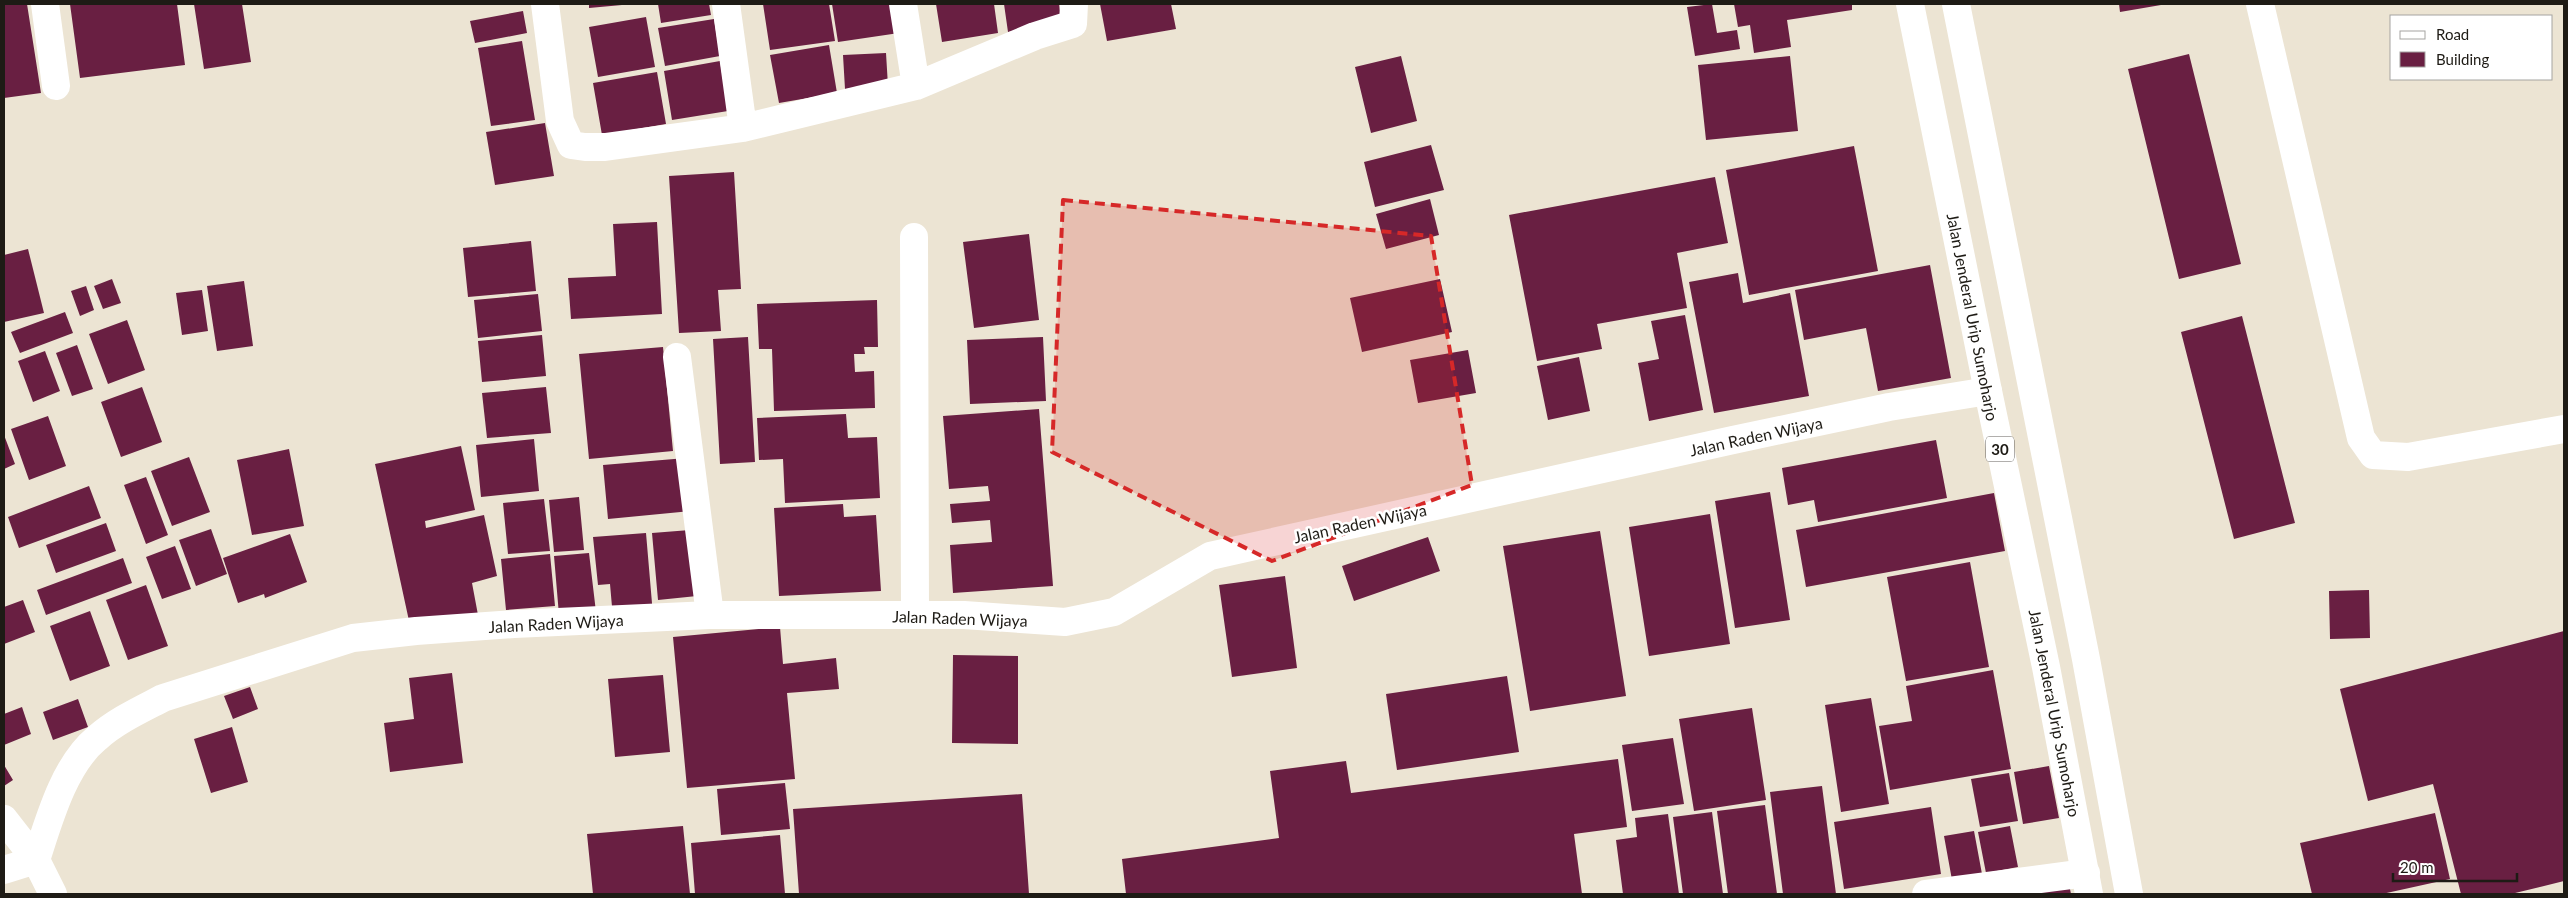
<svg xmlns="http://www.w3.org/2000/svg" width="2568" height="898" viewBox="0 0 2568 898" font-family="Lato,sans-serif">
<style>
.building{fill:#691f42}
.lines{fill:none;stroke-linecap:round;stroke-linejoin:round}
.minor{stroke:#fff;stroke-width:28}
.highway{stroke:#fff;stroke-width:28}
.marked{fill:#d62828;fill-opacity:0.2;stroke:#d62828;stroke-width:4;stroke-dasharray:10 6;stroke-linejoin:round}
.labels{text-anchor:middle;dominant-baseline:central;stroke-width:5;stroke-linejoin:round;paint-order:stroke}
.shield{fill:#fff;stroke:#625f5b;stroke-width:1}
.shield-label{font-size:15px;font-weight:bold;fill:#1e1b15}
.street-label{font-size:16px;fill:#1e1b15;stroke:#fff}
</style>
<rect width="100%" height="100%" fill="#ece4d3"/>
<path class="building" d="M4,4H27L41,93L4,98Z
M70,4H177L185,65L80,78Z
M194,4H242L251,62L204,69Z
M589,4H622V5L589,8Z
M658,4H709L711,15L661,23Z
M763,4H829L835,41L770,50Z
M832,4H895L899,33L838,42Z
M936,4H994L998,33L942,42Z
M1004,4H1059L1062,24L1008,32Z
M1100,4H1171L1176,29L1107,41Z
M1712,4L1717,33L1737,30L1740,49L1695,56L1687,7Z
M1734,4H1852V10L1787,20L1791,47L1754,53L1750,25L1738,27Z
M2119,4H2161V5L2120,12Z
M523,11L527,33L475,43L470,21Z
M646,17L655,67L598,77L589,27Z
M714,19L720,56L665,66L658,28Z
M522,41L535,120L491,126L478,48Z
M829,45L837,93L779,103L770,55Z
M886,53L888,86L845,89L843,55Z
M2189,54L2241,264L2179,279L2128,69Z
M1401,56L1417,121L1371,133L1355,67Z
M1790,56L1798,131L1706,140L1698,65Z
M720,61L728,111L672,120L664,71Z
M657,72L666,124L602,135L593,83Z
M545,123L554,176L495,185L486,132Z
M1431,145L1444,190L1375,207L1364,162Z
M1854,146L1878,271L1749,295L1726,170Z
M734,172L741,289L718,290L721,331L679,333L669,176Z
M1715,177L1728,243L1677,253L1687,308L1597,324L1602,349L1537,361L1509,215Z
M1430,199L1439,235L1386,249L1376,214Z
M657,222L662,314L571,319L568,278L616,276L613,224Z
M1029,234L1039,320L974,328L963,242Z
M531,241L536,291L468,297L463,248Z
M28,249L44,313L4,322V255Z
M1930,265L1951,378L1878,391L1866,328L1804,340L1795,290Z
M1738,273L1743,303L1790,293L1809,396L1714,413L1689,282Z
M112,279L121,303L103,309L94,286Z
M1440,279L1452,332L1362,352L1350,298Z
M244,281L253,346L217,351L207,286Z
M86,286L94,310L80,316L71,291Z
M202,290L208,331L182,335L176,293Z
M538,294L542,331L478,338L474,300Z
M877,300L878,347H864L865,354H854L855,372L874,371L875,408L774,411L772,349H759L757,304Z
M65,312L73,333L20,353L11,332Z
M1685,315L1703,410L1649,421L1638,363L1659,359L1651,321Z
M2242,316L2295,523L2234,539L2181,332Z
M127,320L145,370L108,384L89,334Z
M542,335L546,376L482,382L478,341Z
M748,337L755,462L720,464L713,339Z
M1043,337L1046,401L970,404L967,340Z
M77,345L93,389L72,396L56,353Z
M663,347L673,451L589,459L579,354Z
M1468,350L1476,393L1418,403L1410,360Z
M45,351L60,391L33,402L18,361Z
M1579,357L1590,411L1548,420L1537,366Z
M142,387L162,442L121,457L101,402Z
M546,387L551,433L487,438L482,393Z
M1039,409L1053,586L953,593L950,545L992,542L990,520L952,523L950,504L990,501L988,486L949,489L943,416Z
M846,414L848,438L877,437L880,498L785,503L783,459L759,460L757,418Z
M48,416L66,466L29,480L11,429Z
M4,435L15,464L4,469Z
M534,439L539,491L481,497L476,445Z
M1936,440L1947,498L1818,522L1814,500L1788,505L1782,468Z
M461,446L475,510L425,521L426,528L484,515L497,576L472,583L478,615L411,630L375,464Z
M289,449L304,526L252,535L237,460Z
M189,457L210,512L172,526L151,471Z
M686,458L691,511L608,519L603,465Z
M146,477L168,535L146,544L124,485Z
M89,486L101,518L19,548L8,517Z
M1770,492L1790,620L1735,628L1715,501Z
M1994,493L2005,551L1806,587L1796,530Z
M579,497L584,550L554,552L549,500Z
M544,499L550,551L508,554L503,503Z
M843,504L844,517L876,515L881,591L779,596L774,508Z
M1710,514L1730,644L1649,656L1629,527Z
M106,523L116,551L56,573L46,545Z
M211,529L227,574L196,586L179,540Z
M690,530L697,596L658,600L652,533Z
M1600,531L1626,696L1530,711L1503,546Z
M646,533L653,615L613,618L610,584L598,585L593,537Z
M290,534L307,582L265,598L264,594L238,603L223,558Z
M1428,537L1440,571L1354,601L1342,566Z
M175,546L191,589L162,599L146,557Z
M589,553L596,612L559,615L554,556Z
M550,554L555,606L506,610L501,559Z
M123,558L132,583L46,615L37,590Z
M1970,562L1989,667L1906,681L1887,577Z
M1285,576L1297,668L1232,677L1219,585Z
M146,585L168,646L128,660L106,600Z
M2369,590L2370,638L2330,639L2329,591Z
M23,600L35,632L4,644V607Z
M90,611L110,666L70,681L50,626Z
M780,627L783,664L836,658L839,689L787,693L795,779L687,788L673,637Z
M2564,631V881L2511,894H2461L2433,784L2368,801L2340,689Z
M953,655L1018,656V744L952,743Z
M1993,670L2011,769L1890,790L1879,726L1912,721L1906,686Z
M452,673L463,763L390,772L384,723L414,719L409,678Z
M663,675L670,752L615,757L608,679Z
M1507,676L1519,752L1397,770L1386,694Z
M250,687L258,709L233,719L224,696Z
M1871,698L1889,804L1841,812L1825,705Z
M78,699L88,727L53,740L43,712Z
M22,707L31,734L4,745V714Z
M1752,708L1766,800L1694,811L1679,719Z
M232,727L248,782L211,793L194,739Z
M1673,738L1684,804L1632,811L1622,745Z
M1618,759L1627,827L1574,834L1582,894H1126L1122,859L1279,838L1270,771L1346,761L1351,793Z
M4,765L13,780L4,786Z
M2049,766L2059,818L2023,824L2014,772Z
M2009,773L2018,821L1980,827L1971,779Z
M785,783L790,829L721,835L717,789Z
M1822,786L1836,894H1783L1770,792Z
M1022,794L1029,894H799L793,809Z
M1765,805L1777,894H1728L1717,811Z
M1931,807L1941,874L1844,889L1834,822Z
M1712,812L1723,894H1683L1673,817Z
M2435,813L2450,879L2382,894H2312L2300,843Z
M1668,814L1679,894H1623L1616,840L1637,837L1635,818Z
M683,826L690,894H593L587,834Z
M2010,826L2018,867L1986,873L1978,832Z
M1974,831L1982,874L1952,880L1944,836Z
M780,835L785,894H695L691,843Z
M2069,884L2071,894H2009Z"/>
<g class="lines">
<path class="minor" d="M45,4L56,86
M545,4L560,121L571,145L585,147H605L743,128L916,86L1035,36L1073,24L1074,4
M726,4L743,128
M903,4L916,86
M2260,4L2361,438L2373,455L2408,457L2564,429
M914,237L915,615
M677,357L710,615
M4,819L36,860L53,894
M36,860C49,820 64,765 97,738C116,721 140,710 163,698L353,638L416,631L514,624L710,615H964L1065,622L1114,612L1210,556L1733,440L1889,407L1988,391
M4,870L36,860
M1926,894L2086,873"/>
<path class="highway" d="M1910,4L1988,391L2046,667L2089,894
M1956,4L2086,659L2129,894"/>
</g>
<path class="marked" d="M1063,200L1431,236L1472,485L1272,561L1052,452Z"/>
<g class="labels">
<rect class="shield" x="1986" y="436.5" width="28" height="25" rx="4"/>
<g class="shield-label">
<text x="2000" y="449">30</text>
</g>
<g class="street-label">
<text transform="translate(1973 317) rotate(79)">Jalan Jenderal Urip Sumoharjo</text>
<text transform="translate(1756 436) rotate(-12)">Jalan Raden Wijaya</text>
<text transform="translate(1360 523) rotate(-12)">Jalan Raden Wijaya</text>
<text transform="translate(960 618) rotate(2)">Jalan Raden Wijaya</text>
<text transform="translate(556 623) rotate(-3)">Jalan Raden Wijaya</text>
<text transform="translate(2055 713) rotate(79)">Jalan Jenderal Urip Sumoharjo</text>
</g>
</g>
<rect width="2568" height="898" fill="none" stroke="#1e1b15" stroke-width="10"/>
<rect x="2390" y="15" width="162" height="65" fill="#ffffff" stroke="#a5a4a1"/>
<rect x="2400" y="31" width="25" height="8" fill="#ffffff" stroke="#a5a4a1"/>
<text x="2436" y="40" font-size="15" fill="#1e1b15">Road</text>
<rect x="2400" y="52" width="25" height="15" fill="#691f42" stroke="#a5a4a1"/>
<text x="2436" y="65" font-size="15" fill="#1e1b15">Building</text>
<path d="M2393 873v8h124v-8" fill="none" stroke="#1e1b15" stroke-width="2.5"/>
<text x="2400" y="873" font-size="15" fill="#1e1b15" stroke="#ffffff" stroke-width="4" paint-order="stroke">20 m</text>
</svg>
